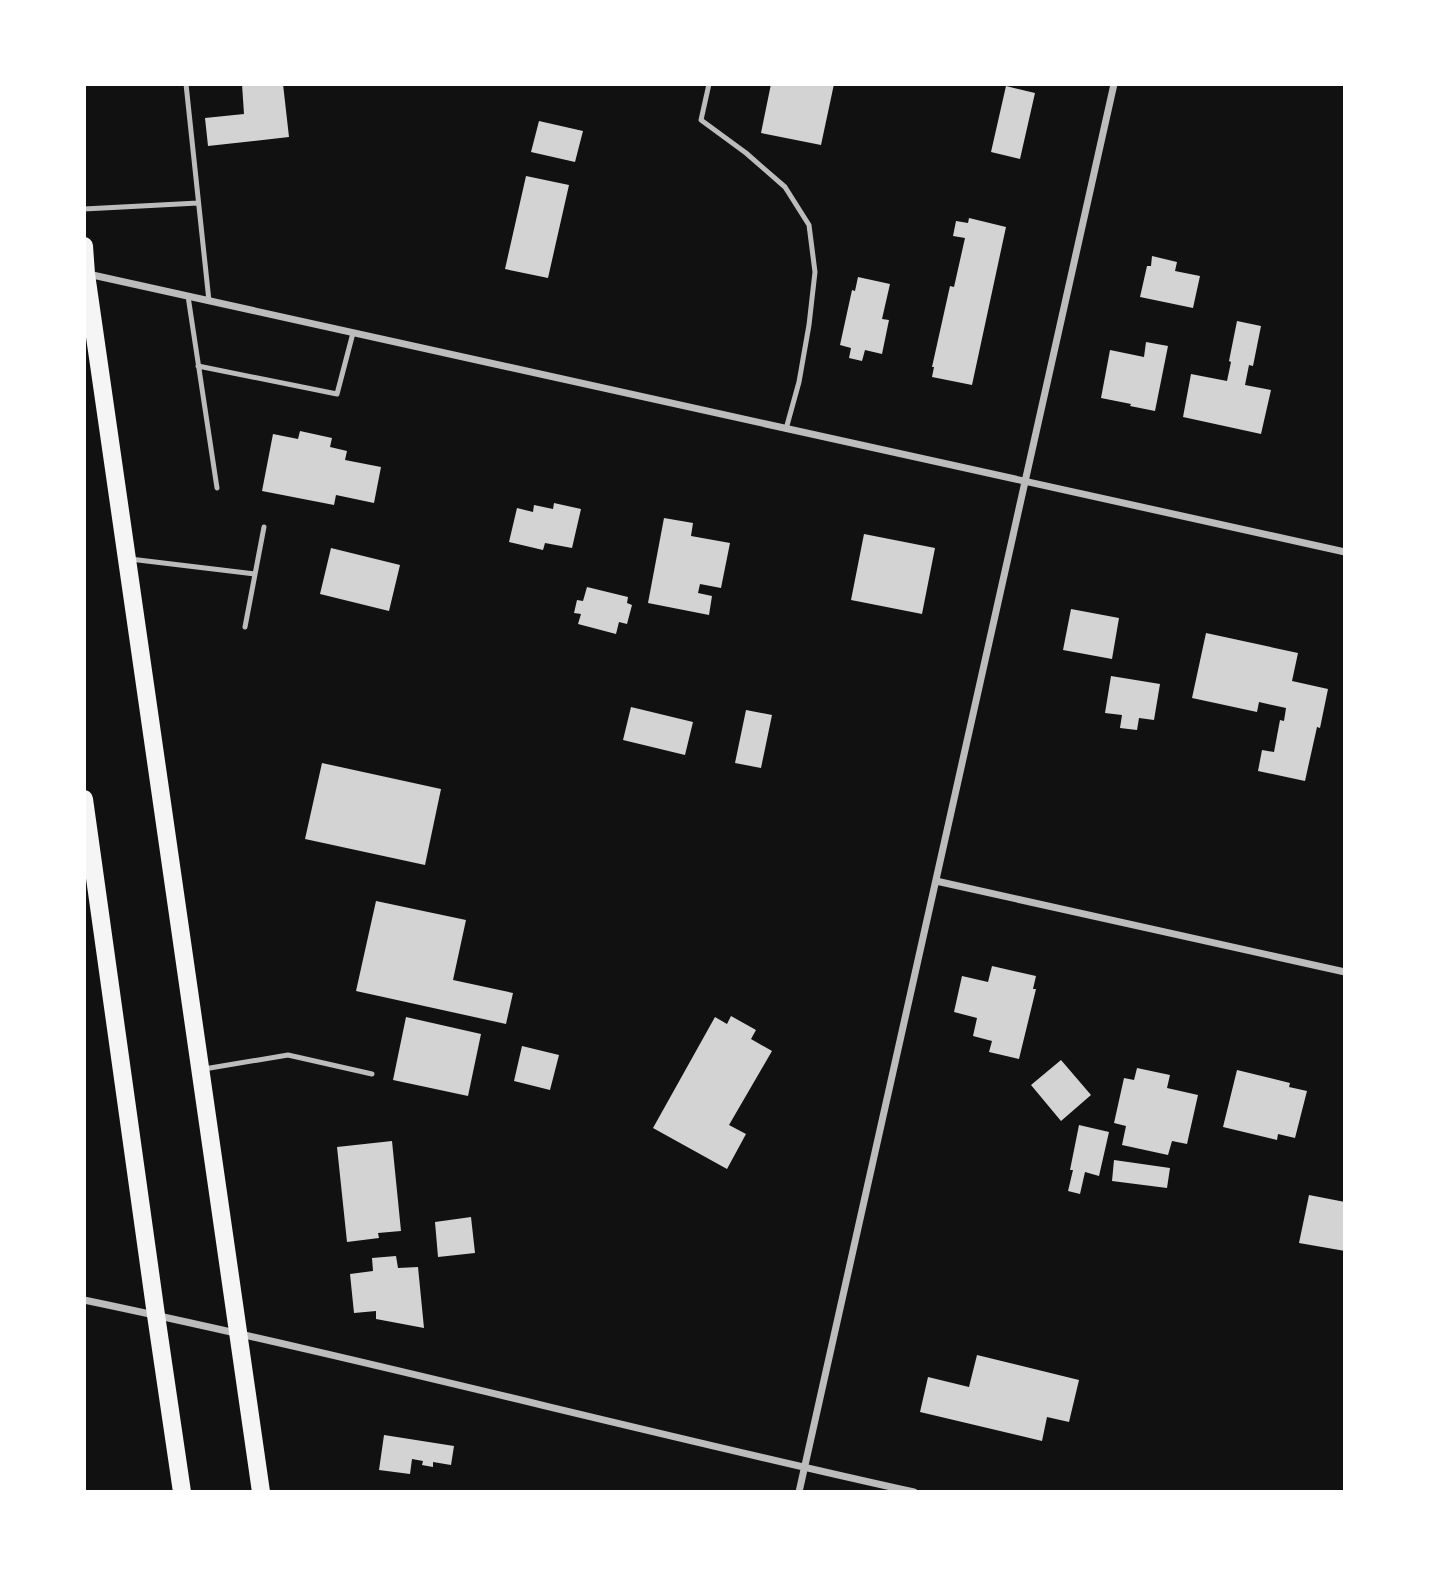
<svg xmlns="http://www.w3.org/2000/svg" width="1429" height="1576" viewBox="0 0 1429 1576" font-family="'Space Grotesk',sans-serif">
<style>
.building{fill:#d3d3d3}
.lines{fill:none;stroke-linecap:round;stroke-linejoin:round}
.service{stroke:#bcbcbc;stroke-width:5}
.minor{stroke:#bcbcbc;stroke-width:7}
.primary{stroke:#f5f5f5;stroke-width:18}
</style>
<rect width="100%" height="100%" fill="#111"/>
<path class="building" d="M242,84H283L289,137L208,146L205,118L244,114Z
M771,84H834L821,145L761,133Z
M1006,86L1035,93L1020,159L991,152Z
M539,121L583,131L575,162L531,152Z
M526,176L569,185L548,278L505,269Z
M969,218L1006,227L972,385L932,377L934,367H932L950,286L954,287L965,238L953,236L956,221L968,223Z
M1152,256L1177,262L1175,271L1200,276L1193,308L1140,297L1147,266H1151Z
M858,277L890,284L882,319L889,320L882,354L865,350L862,361L849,358L851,348L840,345L852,290L855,291Z
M1237,321L1261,326L1253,366L1249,365L1245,385L1271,390L1261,434L1183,417L1191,374L1227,381L1231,362L1229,361Z
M1146,342L1168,346L1155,411L1130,406L1131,404L1101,398L1110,350L1144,357Z
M300,431L332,438L330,447L347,451L345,460L381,467L374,503L336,495L334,505L262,491L273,434L298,439Z
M554,503L581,509L572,548L545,543L543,550L509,542L517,508L533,512L534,505L553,509Z
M664,518L693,523L691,536L730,543L721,588L700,584L698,593L712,596L709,615L648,603Z
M864,534L935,548L922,614L851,600Z
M331,548L400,565L389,611L320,594Z
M587,587L628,597L627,603L632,605L627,624L619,622L616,634L578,624L581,614L574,613L577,600L583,601Z
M1071,609L1119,618L1112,659L1063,650Z
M1206,633L1298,653L1292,681L1328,689L1320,728L1317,727L1305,781L1258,771L1262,750L1274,752L1280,720L1284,721L1286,708L1259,702L1257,712L1192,698Z
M1111,676L1160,684L1154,720L1139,718L1137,730L1120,728L1122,715L1105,713Z
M631,707L693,722L685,755L623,740Z
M746,710L772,715L761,768L735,763Z
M322,763L441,789L425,865L305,839Z
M376,901L466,920L453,980L513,993L506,1024L356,991Z
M992,966L1036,976L1033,989H1036L1019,1059L989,1052L992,1041L973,1036L977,1018L954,1012L962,976L988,982Z
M731,1016L756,1030L751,1039L772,1051L729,1125L746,1134L727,1169L653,1128L715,1017L727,1024Z
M406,1017L481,1034L468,1096L393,1080Z
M522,1046L559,1055L550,1090L514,1081Z
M1061,1060L1091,1095L1061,1121L1031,1085Z
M1137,1068L1170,1075L1167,1088L1198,1095L1187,1144L1172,1141L1168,1155L1122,1145L1126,1126L1114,1123L1124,1078L1134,1080Z
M1237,1070L1290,1083L1289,1087L1307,1091L1295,1138L1278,1134L1277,1140L1223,1127Z
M1079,1125L1109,1132L1099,1176L1085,1172L1080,1194L1068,1191L1073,1170H1070Z
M392,1141L401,1231L378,1233L379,1238L347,1242L337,1147Z
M1114,1160L1170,1168L1167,1188L1112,1181Z
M1309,1195L1345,1202V1251L1299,1243Z
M471,1217L475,1253L438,1257L435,1222Z
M396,1256L398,1268L418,1267L424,1328L376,1319V1311L354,1313L350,1274L373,1271L372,1258Z
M977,1355L1079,1380L1069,1422L1047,1417L1042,1441L920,1412L928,1377L969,1387Z
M384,1435L454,1446L451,1465L433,1462V1467L422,1465L423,1461L412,1459L410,1474L379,1470Z"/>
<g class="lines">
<path class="service" d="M186,84L209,301
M709,84L701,120L746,153L785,187L809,225L815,272L809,325L799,382L786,429
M84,209L198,203
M188,296L217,488
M198,366L337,394L353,333
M130,559L255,574
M245,627L264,527
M204,1069L288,1055L372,1074"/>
<path class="minor" d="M88,274L1345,552
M936,881L1345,972
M84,1300C362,1358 637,1431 914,1492
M799,1492L1114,84"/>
<path class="primary" d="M84,246L86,274L261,1492
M84,799L156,1315L182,1492"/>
</g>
<rect width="1429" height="1576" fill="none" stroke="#ffffff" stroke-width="172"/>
</svg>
